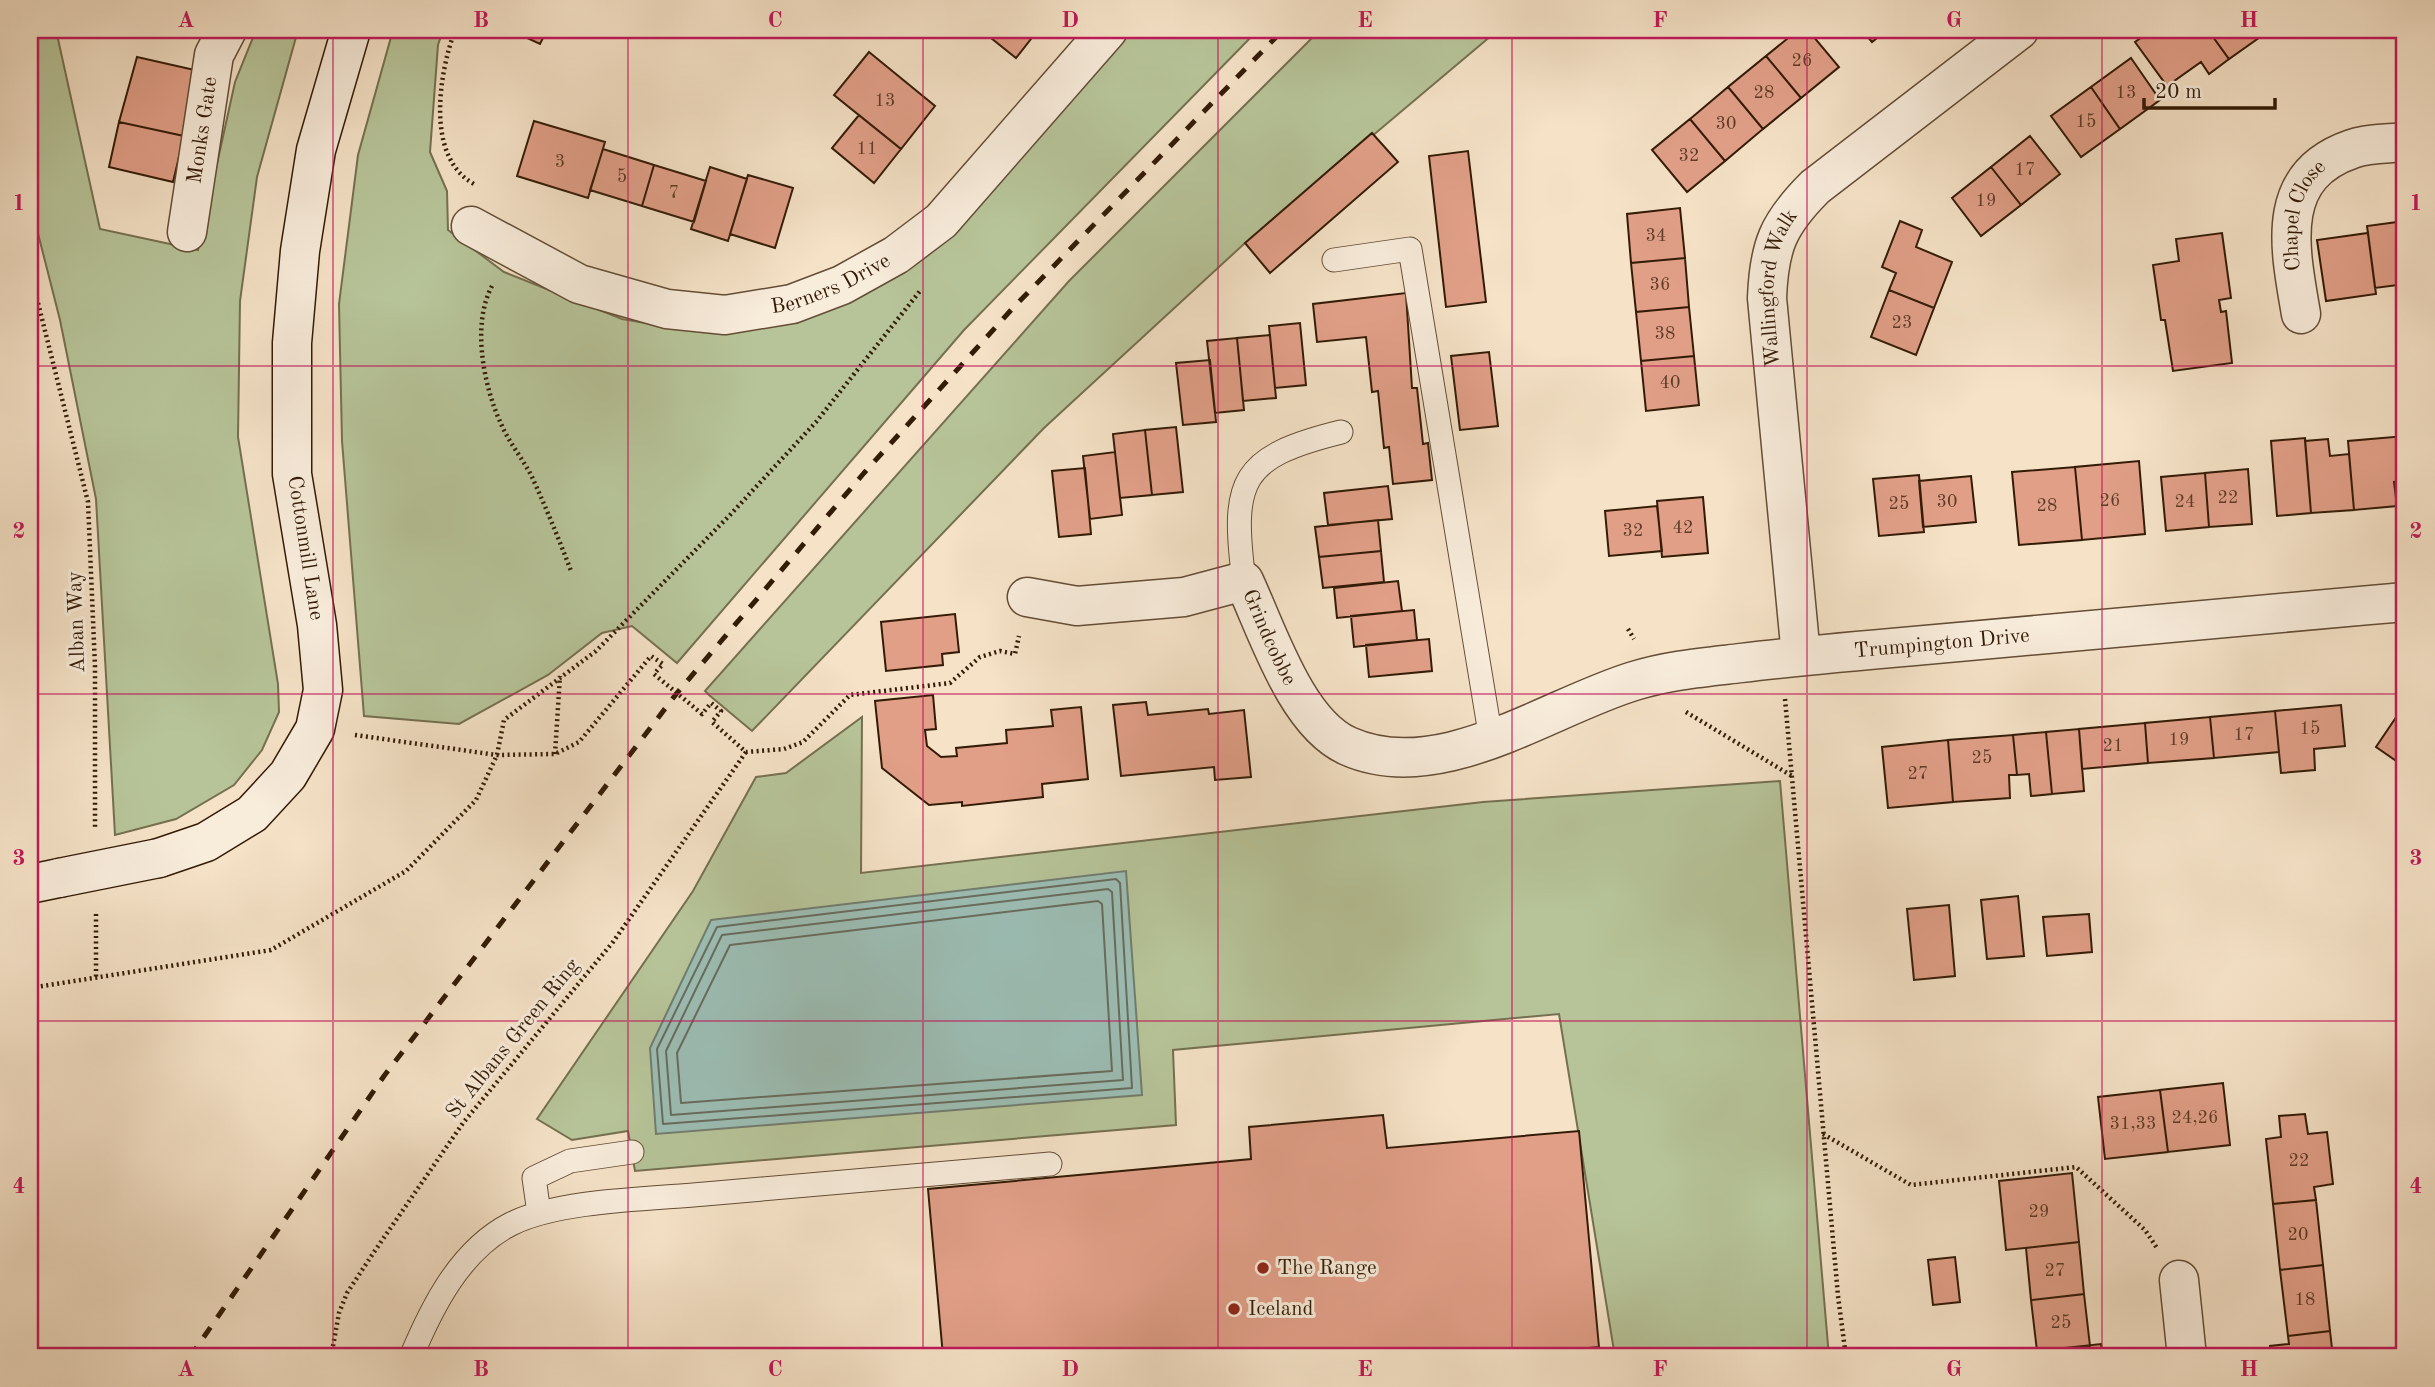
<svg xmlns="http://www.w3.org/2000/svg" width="2435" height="1387" viewBox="0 0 2435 1387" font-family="'Old Standard TT',serif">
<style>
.green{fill:#b7c499;stroke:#757050;stroke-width:2}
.water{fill:#9cbeb5;stroke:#727d6f;stroke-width:2}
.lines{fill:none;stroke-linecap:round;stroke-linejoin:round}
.shore{stroke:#686c5e;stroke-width:2}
.building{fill:#e19f88;stroke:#331b06;stroke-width:2}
.lane-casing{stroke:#644d36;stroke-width:25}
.street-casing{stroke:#644d36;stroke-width:41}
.secondary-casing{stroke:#331b06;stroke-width:41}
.path{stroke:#331b06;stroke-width:4.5;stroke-dasharray:2 3.5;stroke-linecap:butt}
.lane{stroke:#f8ecdb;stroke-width:23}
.street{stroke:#f8ecdb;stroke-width:38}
.secondary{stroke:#f8ecdb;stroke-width:38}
.rail{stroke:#331b06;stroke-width:5;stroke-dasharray:12 12;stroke-linecap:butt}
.secondary-bridge-casing{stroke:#331b06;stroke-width:41;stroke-linecap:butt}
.secondary-bridge{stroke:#f8ecdb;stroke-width:38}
.grid{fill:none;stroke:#c2185b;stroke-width:2;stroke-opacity:0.55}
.poi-dot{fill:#8f2418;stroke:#f8ecdb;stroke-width:2.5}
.labels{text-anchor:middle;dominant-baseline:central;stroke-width:6;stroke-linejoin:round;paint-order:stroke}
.number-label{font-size:18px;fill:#5e3c26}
.street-label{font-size:21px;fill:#331b06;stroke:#f8ecdb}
.poi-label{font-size:21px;fill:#331b06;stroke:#f8ecdb;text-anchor:start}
.neatline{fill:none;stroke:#c2185b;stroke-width:2.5}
.grid-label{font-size:23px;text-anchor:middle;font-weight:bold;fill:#c2185b}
</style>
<rect width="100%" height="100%" fill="#f5e2c7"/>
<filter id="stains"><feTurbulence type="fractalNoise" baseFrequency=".00286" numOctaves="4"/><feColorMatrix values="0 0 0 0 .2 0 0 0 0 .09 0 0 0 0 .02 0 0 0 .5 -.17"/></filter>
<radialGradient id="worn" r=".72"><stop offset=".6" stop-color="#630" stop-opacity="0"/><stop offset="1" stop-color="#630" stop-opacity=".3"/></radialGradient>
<path class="green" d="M30,30H56L100,229L198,250L235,82L256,30H298L257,177L240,301L238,437L278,684L279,712L262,750L234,785L176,819L115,835L96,499L60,320L30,202Z
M393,30H443L438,45L430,152L447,191L448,230L504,272L622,319L675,328L837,303L1118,30H1258L964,330L677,663L632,626L602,633L548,675L459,724L364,716L342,441L339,304L358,155Z
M1320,30H1498L1245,243L1044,428L752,731L709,695L705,691L1069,281Z
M862,717L861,873L1483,802L1780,781L1829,1357H1615L1559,1014L1173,1050L1176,1125L635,1171L628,1131L572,1140L537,1119L693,891L756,777L786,773Z"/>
<path class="water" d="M1126,871L1142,1095L656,1134L650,1048L711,920Z"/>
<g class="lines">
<path class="shore" d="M1116,879L1120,883L1132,1088L663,1124L657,1049L717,927Z
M1108,889L1112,892L1123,1080L671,1115L666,1051L722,935Z
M1098,901L1102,904L1112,1071L681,1103L677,1053L730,945Z"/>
</g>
<path class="building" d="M510,30H547L540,44Z
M981,30H1038L1016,58Z
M1798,30H1808L1839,67L1801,98L1766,56Z
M1862,30H1887L1872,42Z
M2152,30H2208L2229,59L2209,74L2201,62L2167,86L2135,42Z
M2208,30H2270L2229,59Z
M869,52L935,106L901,149L834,95Z
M1766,56L1801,98L1763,129L1728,87Z
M137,57L199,71L184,136L119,122Z
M2131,58L2160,100L2120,129L2091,87Z
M1728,87L1763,129L1725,161L1690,119Z
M2091,87L2120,129L2081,157L2051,116Z
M859,115L901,149L874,183L832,148Z
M1690,119L1725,161L1687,192L1652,150Z
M534,121L605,142L588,198L517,176Z
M119,122L184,136L173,182L109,167Z
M1372,133L1398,162L1270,273L1245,243Z
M2030,136L2060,174L2021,205L1991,167Z
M603,149L654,165L642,206L590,190Z
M1468,151L1486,302L1446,307L1429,156Z
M654,165L706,181L694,222L642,206Z
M710,167L747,179L728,241L691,229Z
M1991,167L2021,205L1981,236L1952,198Z
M748,175L793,188L775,248L730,234Z
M1680,208L1685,258L1631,263L1627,214Z
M1900,221L1922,230L1916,247L1952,262L1934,308L1889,290L1896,273L1882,267Z
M2405,221V284L2375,288L2367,226Z
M2222,233L2231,298L2219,300L2221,312L2226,311L2232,363L2173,371L2165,320H2161L2153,265L2179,261L2176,239Z
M2368,233L2376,294L2326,301L2317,240Z
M1685,258L1689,307L1636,312L1631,263Z
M1889,290L1934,308L1916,355L1871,337Z
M1406,293L1412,388H1417L1423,444L1428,443L1432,480L1393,484L1389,447L1384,448L1378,391L1372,392L1366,337L1317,342L1313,304Z
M1689,307L1694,356L1641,361L1636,312Z
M1300,323L1306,385L1275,388L1269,326Z
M1270,335L1276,398L1243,401L1237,338Z
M1237,338L1244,410L1215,413L1207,341Z
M1489,352L1498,426L1460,430L1451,356Z
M1694,356L1699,405L1646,411L1641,361Z
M1210,360L1216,422L1183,425L1176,363Z
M1176,427L1183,492L1152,495L1145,430Z
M1145,430L1152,495L1120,498L1113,434Z
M2405,436V481L2394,482L2397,506L2354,510L2348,441Z
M2305,438L2311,513L2277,516L2271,441Z
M2328,439L2330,456L2349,454L2354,510L2311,513L2305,441Z
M1115,452L1122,515L1090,519L1083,456Z
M2139,461L2145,534L2082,540L2075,467Z
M2075,467L2082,540L2019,545L2012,472Z
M1085,468L1091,534L1059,537L1052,471Z
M2248,469L2252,524L2209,527L2205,473Z
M2205,473L2209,527L2166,531L2161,477Z
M1919,475L1924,532L1879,536L1873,479Z
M1971,476L1976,522L1923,527L1919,481Z
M1388,486L1392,519L1328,525L1324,493Z
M1703,497L1708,553L1662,557L1657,501Z
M1657,506L1662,551L1609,556L1605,511Z
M1378,520L1381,551L1319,557L1315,527Z
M1381,551L1384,582L1323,588L1319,557Z
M1398,581L1402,611L1337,618L1334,588Z
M1414,610L1417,640L1354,647L1351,616Z
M955,614L959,652L942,654L943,665L886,671L881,622Z
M1429,639L1432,671L1369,677L1366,645Z
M933,695L936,729L925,730L927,746L941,757L957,756L956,748L1007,743L1006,730L1053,726L1051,710L1081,707L1088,779L1042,784L1043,797L962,806V802L929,805L882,768L875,701Z
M1146,702L1148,715L1208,709L1209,714L1244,710L1251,777L1215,780L1214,767L1121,776L1113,705Z
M2405,704V767L2376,747Z
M2341,705L2345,746L2314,749L2315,770L2281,773L2275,711Z
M2275,711L2279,752L2214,758L2210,717Z
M2210,717L2214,758L2148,763L2145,723Z
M2145,723L2148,763L2082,769L2079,729Z
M2079,729L2084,791L2052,794L2046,732Z
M2046,732L2052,794L2031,796L2029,774L2017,775L2013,735Z
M2013,735L2017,775H2009L2010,798L1953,802L1948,740Z
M1948,740L1953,802L1888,808L1882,747Z
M2018,896L2024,956L1987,959L1981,900Z
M1949,905L1955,976L1914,980L1907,909Z
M2089,914L2092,952L2047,956L2043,917Z
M2223,1083L2230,1145L2168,1152L2160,1090Z
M30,1088L35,1089L30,1129Z
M2160,1090L2168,1152L2105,1159L2098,1097Z
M2305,1114L2308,1134L2327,1132L2333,1184L2314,1187L2316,1200L2273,1204L2266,1139L2281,1137L2279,1116Z
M1383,1115L1387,1148L1579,1131L1599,1347L1525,1354V1357H932L943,1356L928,1189L1251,1159L1249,1127Z
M2072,1173L2079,1242L2006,1250L1999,1181Z
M2316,1200L2323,1265L2280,1270L2273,1204Z
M2079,1242L2084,1294L2031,1300L2026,1248Z
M1955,1257L1960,1302L1933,1305L1928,1260Z
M2323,1265L2330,1331L2288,1336L2280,1270Z
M2084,1294L2090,1346L2037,1351L2031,1300Z
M2330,1331L2333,1357H2271L2270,1346L2289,1344L2288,1336Z
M2101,1344L2103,1357H2018L2017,1353Z"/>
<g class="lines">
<defs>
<path id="lane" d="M1334,260L1410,249L1491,739
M1244,581C1231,480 1240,457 1341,432
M539,1213L534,1178L570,1161L632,1152
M411,1357C432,1307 460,1250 511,1224C559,1200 650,1199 705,1194C820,1184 935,1174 1050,1164"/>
<g id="street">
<path id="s1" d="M471,226L579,284L667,309L725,315L792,304L842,285L896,255L941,221L1108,30"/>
<path id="s2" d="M187,232L214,55L227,30"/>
<path id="s3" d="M2301,314C2290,249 2273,176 2352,149C2368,143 2389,144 2405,142"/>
<path id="s4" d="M1027,597L1077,606L1184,597L1244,581C1267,630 1296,723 1348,746C1439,787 1548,707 1634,681C1669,670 1706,667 1741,663C1799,656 1856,651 1914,646C2077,631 2241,616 2405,602"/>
<path id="s5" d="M1801,656L1767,298C1769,246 1778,224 1815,187L2019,30"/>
<path d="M2179,1280L2187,1357"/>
</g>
<path id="secondary" d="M159,858L206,842L252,814L288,775L315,729L323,690L317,625L292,474V343L300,251L316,150L351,30
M30,884L59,878"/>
</defs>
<use href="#lane" class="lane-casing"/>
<use href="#street" class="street-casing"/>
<use href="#secondary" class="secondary-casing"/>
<path class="path" d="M455,30C439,74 425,157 474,184
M30,271L88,502L95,667V828
M492,286C471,325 484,388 502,426C510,444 523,459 532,477C546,508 559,539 571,571
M1628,629L1634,639
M1785,699L1838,1296L1846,1357
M1686,712L1792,776
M355,735L497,755L555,754L579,742L651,656L663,664L654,674L702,714L711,703L721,711L712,722L746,752L784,749L803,742L850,695L950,683L980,657L1000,651L1015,654L1019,636
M555,754L560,676
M96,914V979
M30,988L271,950L406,871L476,800L497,755L504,720L596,651L730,515L816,422L920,291
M1823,1134L1911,1185L2076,1167L2145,1230L2157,1248
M331,1357L339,1313L347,1293L374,1252L463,1123L613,942L746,752"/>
<use href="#lane" class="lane"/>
<use href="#street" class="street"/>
<use href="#secondary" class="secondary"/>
<path class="rail" d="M190,1357L384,1076L677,693L864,473L1012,309L1283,30"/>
<defs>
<path id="secondary-bridge" d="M59,878L159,858"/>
</defs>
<use href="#secondary-bridge" class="secondary-bridge-casing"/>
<use href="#secondary-bridge" class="secondary-bridge"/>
</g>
<path class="grid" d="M333,30V1357M628,30V1357M923,30V1357M1218,30V1357M1512,30V1357M1807,30V1357M2102,30V1357M30,366H2405M30,694H2405M30,1021H2405"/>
<g class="poi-dot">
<circle cx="1263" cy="1268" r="7"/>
<circle cx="1234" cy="1309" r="7"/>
</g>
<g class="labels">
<g class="number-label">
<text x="1802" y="61">26</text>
<text x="1764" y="93">28</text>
<text x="2126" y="93">13</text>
<text x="885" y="101">13</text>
<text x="2086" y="122">15</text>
<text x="1726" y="124">30</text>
<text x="867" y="149">11</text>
<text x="1689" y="156">32</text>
<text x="560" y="162">3</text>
<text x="2025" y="170">17</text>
<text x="622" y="177">5</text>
<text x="674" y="193">7</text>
<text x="1986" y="201">19</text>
<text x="1656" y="236">34</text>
<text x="1660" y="285">36</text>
<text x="1902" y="323">23</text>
<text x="1665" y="334">38</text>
<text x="1670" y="383">40</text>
<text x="2228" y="498">22</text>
<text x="2110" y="501">26</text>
<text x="1947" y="502">30</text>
<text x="2185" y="502">24</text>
<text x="1899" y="504">25</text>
<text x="2047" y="506">28</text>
<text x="1683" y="528">42</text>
<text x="1633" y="531">32</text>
<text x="2310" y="729">15</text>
<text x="2244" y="735">17</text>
<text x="2179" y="740">19</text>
<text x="2113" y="746">21</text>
<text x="1982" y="758">25</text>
<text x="1918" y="774">27</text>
<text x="2195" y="1118">24,26</text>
<text x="2133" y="1124">31,33</text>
<text x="2299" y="1161">22</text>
<text x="2039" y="1212">29</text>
<text x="2298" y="1235">20</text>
<text x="2055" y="1271">27</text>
<text x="2305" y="1300">18</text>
<text x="2061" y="1323">25</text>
</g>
<g class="street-label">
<text stroke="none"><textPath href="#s2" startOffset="103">Monks Gate</textPath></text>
<text stroke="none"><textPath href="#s3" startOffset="102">Chapel Close</textPath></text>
<text stroke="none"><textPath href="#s1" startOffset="383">Berners Drive</textPath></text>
<text stroke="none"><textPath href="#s5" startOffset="371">Wallingford Walk</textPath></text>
<text transform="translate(305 548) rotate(81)">Cottonmill Lane</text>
<text transform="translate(77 622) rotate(-92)">Alban Way</text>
<text stroke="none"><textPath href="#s4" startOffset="282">Grindcobbe</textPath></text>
<text stroke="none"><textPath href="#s4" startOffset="1031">Trumpington Drive</textPath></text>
<text transform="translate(513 1039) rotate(-51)">St Albans Green Ring</text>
</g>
<g class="poi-label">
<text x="1277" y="1268">The Range</text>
<text x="1248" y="1309">Iceland</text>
</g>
</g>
<rect width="2435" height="1387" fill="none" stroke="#f5e2c7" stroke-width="77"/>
<path d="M2144 98v10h131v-10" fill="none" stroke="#331b06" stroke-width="3.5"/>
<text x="2155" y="98" font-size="21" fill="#331b06" stroke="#f8ecdb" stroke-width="5" paint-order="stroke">20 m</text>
<rect x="38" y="38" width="2358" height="1310" class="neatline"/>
<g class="grid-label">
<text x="186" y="27">A</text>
<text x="481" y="27">B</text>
<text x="775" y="27">C</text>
<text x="1070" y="27">D</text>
<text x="1365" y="27">E</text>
<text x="1660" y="27">F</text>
<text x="1954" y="27">G</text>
<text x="2249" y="27">H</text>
<text x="19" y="210">1</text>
<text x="2416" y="210">1</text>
<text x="19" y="538">2</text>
<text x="2416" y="538">2</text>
<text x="19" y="865">3</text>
<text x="2416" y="865">3</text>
<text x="19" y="1193">4</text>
<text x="2416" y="1193">4</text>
<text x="186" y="1376">A</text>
<text x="481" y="1376">B</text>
<text x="775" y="1376">C</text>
<text x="1070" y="1376">D</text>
<text x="1365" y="1376">E</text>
<text x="1660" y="1376">F</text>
<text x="1954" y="1376">G</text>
<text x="2249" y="1376">H</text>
</g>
<rect width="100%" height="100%" filter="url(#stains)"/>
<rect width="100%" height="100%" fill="url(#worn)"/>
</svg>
